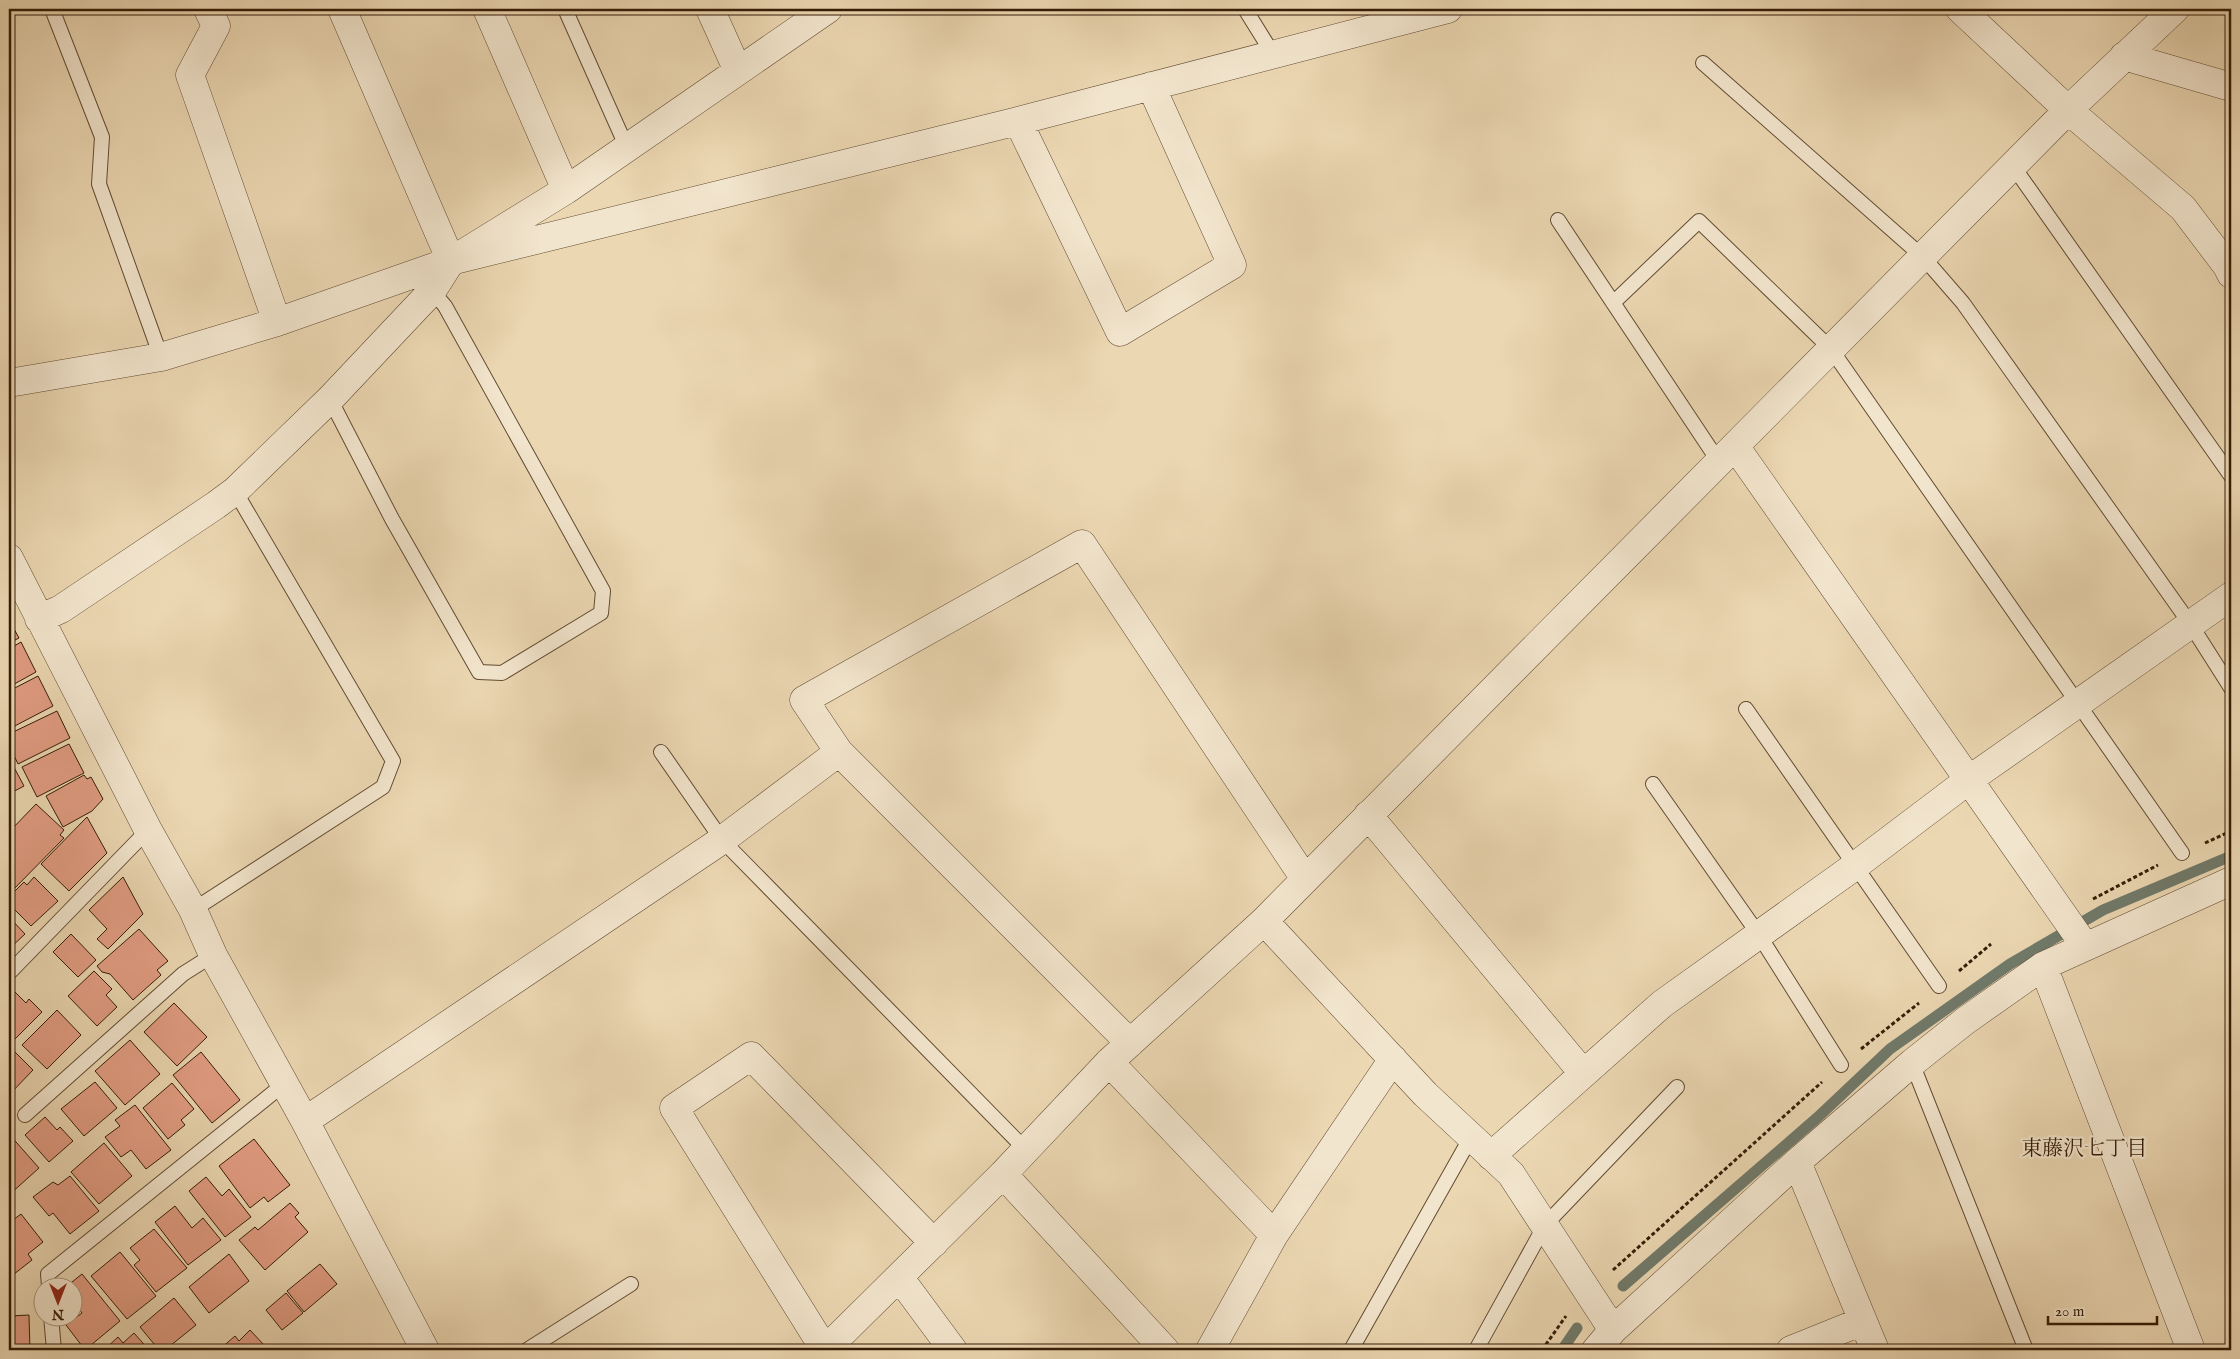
<svg xmlns="http://www.w3.org/2000/svg" width="2240" height="1359" viewBox="0 0 2240 1359" font-family="'IM FELL English','Noto Serif JP',serif">
<style>
.lines{fill:none;stroke-linecap:round;stroke-linejoin:round}
.stream{stroke:#707a6b;stroke-width:11}
.building{fill:#e29d83;stroke:#351c06}
.service-casing{stroke:#624b31;stroke-width:16}
.minor-casing{stroke:#624b31;stroke-width:29}
.path{stroke:#351c06;stroke-width:3;stroke-dasharray:4 2.5;stroke-linecap:butt}
.service{stroke:#f2e5cd;stroke-width:14}
.minor{stroke:#f2e5cd;stroke-width:28}
.labels{text-anchor:middle;dominant-baseline:central;stroke-width:4.5;stroke-linejoin:round;paint-order:stroke}
.neighbourhood-label{font-size:21px;fill:#351c06;stroke:#f2e5cd}
</style>
<rect width="100%" height="100%" fill="#ebd7b2"/>
<filter id="stains"><feTurbulence type="fractalNoise" baseFrequency=".004" numOctaves="4"/><feColorMatrix values="0 0 0 0 .2 0 0 0 0 .09 0 0 0 0 .02 0 0 0 .5 -.17"/></filter>
<radialGradient id="worn" r=".72"><stop offset=".6" stop-color="#630" stop-opacity="0"/><stop offset="1" stop-color="#630" stop-opacity=".3"/></radialGradient>
<g class="lines">
<path class="stream" d="M1623,1286L1818,1117L1890,1049L2010,964L2103,910L2231,856
M1562,1350L1577,1328"/>
</g>
<path class="building" d="M9,620L19,638L9,643Z
M21,642L36,672L9,687V649Z
M38,676L53,706L9,729V691Z
M57,711L70,738L18,764L9,745V734Z
M69,744L84,773L37,797L22,767Z
M9,758L24,786L9,794Z
M84,775L87,779L91,777L103,799L92,811L63,827L46,796Z
M36,804L64,830L60,835L64,838L9,894V832Z
M87,817L107,853L69,891L41,864Z
M34,877L58,901L31,926L9,904V897L24,882L27,885Z
M123,877L143,914L108,949L97,939L107,929L89,910Z
M9,917L25,934L9,949Z
M139,929L168,961L157,970L161,975L133,1000L110,974L102,972L97,966Z
M71,934L96,960L78,977L53,952Z
M94,971L112,989L106,995L117,1007L97,1026L68,996Z
M13,990L26,1003L29,999L42,1012L15,1039L9,1033V994Z
M174,1003L207,1037L177,1066L144,1032Z
M57,1010L81,1035L47,1069L22,1045Z
M130,1040L160,1074L125,1105L95,1071Z
M15,1052L33,1070L9,1095V1058Z
M201,1052L240,1100L212,1123L173,1075Z
M95,1082L117,1108L84,1136L61,1109Z
M172,1083L194,1109L181,1120L185,1125L168,1139L143,1108Z
M135,1105L171,1150L146,1169L131,1150L121,1157L105,1137L120,1126L115,1120Z
M45,1117L57,1130L60,1127L73,1141L49,1162L25,1135Z
M9,1134L39,1168L9,1195Z
M254,1139L290,1185L268,1202L264,1197L250,1208L219,1166Z
M104,1143L132,1176L99,1204L71,1172Z
M70,1176L99,1211L70,1234L53,1213L49,1216L33,1197L53,1182L58,1185Z
M206,1177L222,1196L229,1189L251,1217L225,1237L189,1191Z
M290,1203L299,1213L295,1217L308,1232L265,1270L239,1240L255,1227L258,1230Z
M175,1206L192,1228L203,1218L221,1240L188,1265L155,1222Z
M21,1214L43,1242L28,1254L32,1260L9,1278V1223Z
M154,1229L187,1268L156,1292L134,1265L140,1260L130,1248Z
M120,1252L156,1296L127,1319L91,1276Z
M229,1254L249,1281L209,1313L189,1287Z
M320,1264L337,1284L304,1312L287,1291Z
M82,1274L120,1321L85,1350L66,1325L82,1313L72,1300V1286H67Z
M286,1293L303,1313L282,1330L266,1310Z
M174,1298L196,1325L165,1350H159L140,1327Z
M9,1308L10,1316L29,1315L30,1350H9Z
M250,1330L264,1345L259,1350H219L235,1336L239,1341Z
M134,1333L149,1350H104L118,1337L123,1343Z"/>
<g class="lines">
<defs>
<path id="service" d="M52,9L102,137L99,184L161,357
M565,9L627,148
M1245,9L1273,54
M1703,63L1923,257L1963,303L2191,625L2231,688
M2013,166L2231,476
M1558,220L1719,462
M1613,303L1699,221L1831,349L2182,853
M330,399L392,519L479,672L502,673L601,613L603,591L445,306L432,291
M1746,709L1939,986
M661,752L722,840L1026,1150
M1653,784L1759,935L1841,1065
M193,910L383,787L393,761L235,491
M9,973L148,830
M1912,1063L2026,1350
M25,1115L183,974L213,955
M49,1286L48,1274L284,1084
M51,1316L54,1350
M527,1350L631,1284
M1351,1350L1471,1137
M1476,1350L1545,1225L1677,1087"/>
<path id="minor" d="M208,9L216,26L190,75L277,322
M342,9L451,261
M487,9L566,190
M710,9L738,71
M1960,9L2068,110L2183,208L2227,266L2231,274
M2124,56L2231,87
M1018,121L1120,332L1232,265L1151,86
M9,383L161,357L277,322L451,261L1018,121L1448,9
M1735,446L2085,946
M9,558L148,830L193,910L213,955L305,1121L425,1350
M39,619L61,609L216,505L235,491L330,399L432,291L451,261L566,190L828,9
M839,752L1130,1043
M1368,815L1583,1073
M1264,921L1425,1094L1511,1174L1613,1330
M2043,966L2191,1350
M1109,1062L1274,1235
M305,1121L722,840L839,752L804,700L1082,544L1305,879
M1491,1156L1662,1004L1855,866L1970,779L2231,596
M1797,1162L1875,1350
M1003,1174L1165,1350
M934,1243L751,1056L674,1108L825,1350L1003,1174L1109,1062L1264,921L2068,110L2175,9
M899,1277L953,1350
M1210,1350L1274,1235L1393,1059
M1596,1350L1613,1330L1797,1162L1912,1063L1965,1021L2043,966L2231,881
M1791,1350L1863,1321"/>
</defs>
<use href="#service" class="service-casing"/>
<use href="#minor" class="minor-casing"/>
<path class="path" d="M2205,843L2231,831
M2093,899L2158,865
M1959,971L1991,944
M1861,1049L1919,1003
M1613,1270L1822,1082
M1542,1350L1566,1316"/>
<use href="#service" class="service"/>
<use href="#minor" class="minor"/>
</g>
<g class="labels">
<g class="neighbourhood-label">
<text x="2084" y="1149">東藤沢七丁目</text>
</g>
</g>
<rect width="2240" height="1359" fill="none" stroke="#ebd7b2" stroke-width="30"/>
<rect x="10" y="10" width="2220" height="1339" fill="none" stroke="#351c06" stroke-width="2.5"/>
<rect x="15" y="15" width="2210" height="1329" fill="none" stroke="#351c06"/>
<g transform="translate(58 1302) rotate(180)"><circle r="24" fill="#f2e5cd" stroke="#a6957d"/>
<path d="M0-4L9 19L0 12L-9 19Z" fill="#8f2418"/>
<text y="-8" font-size="14" font-weight="bold" text-anchor="middle" fill="#351c06">N</text>
</g>
<path d="M2048 1316v8h109v-8" fill="none" stroke="#351c06" stroke-width="2.5"/>
<text x="2055" y="1316" font-size="15" fill="#351c06" stroke="#f2e5cd" stroke-width="4" paint-order="stroke">20 m</text>
<rect width="100%" height="100%" filter="url(#stains)"/>
<rect width="100%" height="100%" fill="url(#worn)"/>
</svg>
